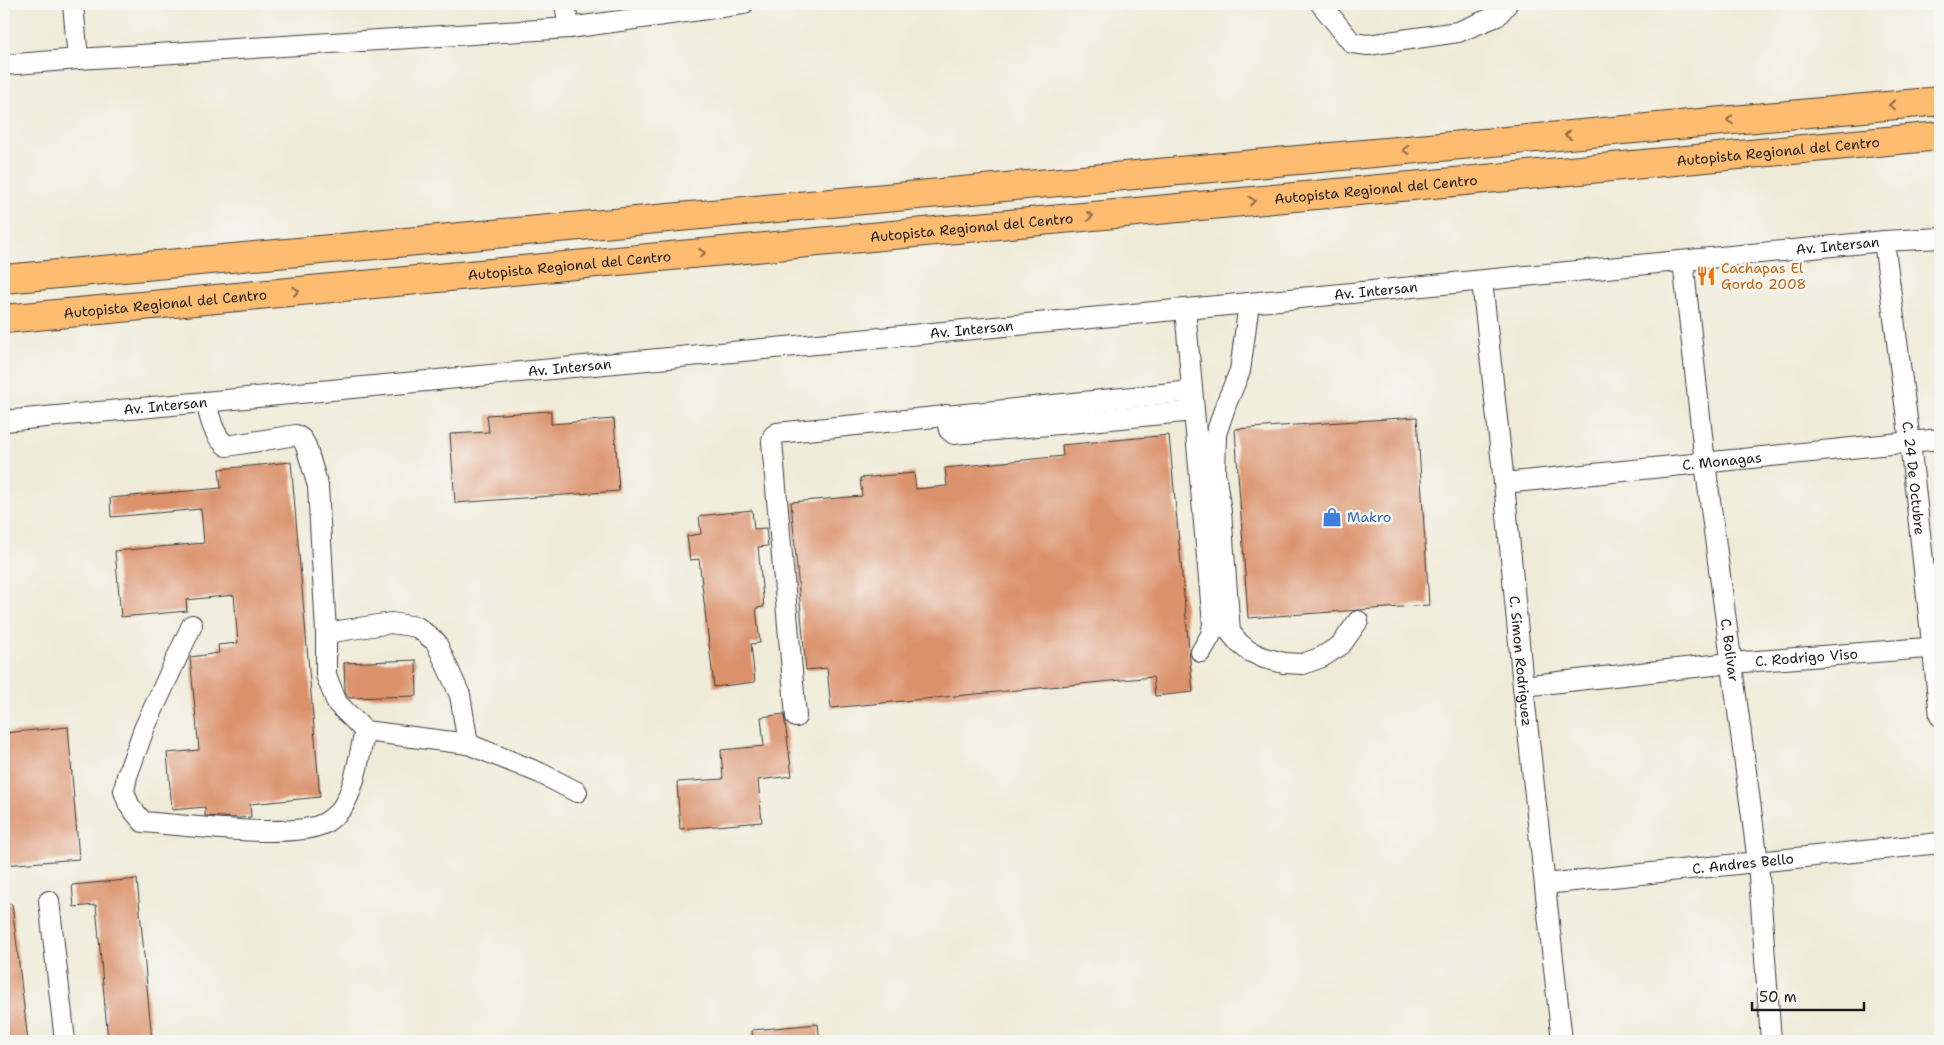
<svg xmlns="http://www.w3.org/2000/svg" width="1944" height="1045" viewBox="0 0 1944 1045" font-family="'Shantell Sans',sans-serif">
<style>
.building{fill:#db916a}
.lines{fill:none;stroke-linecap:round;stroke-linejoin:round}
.minor-casing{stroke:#3c3b38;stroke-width:22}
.highway-casing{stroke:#3c3b38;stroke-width:30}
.minor{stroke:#fff;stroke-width:20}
.highway{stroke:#fdbc6f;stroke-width:28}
.oneway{stroke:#8c6c46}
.labels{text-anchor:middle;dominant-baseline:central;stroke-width:5;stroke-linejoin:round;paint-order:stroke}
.street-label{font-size:14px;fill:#1c1c1c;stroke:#f6f6f2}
.food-label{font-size:14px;fill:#c56008;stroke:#f6f6f2;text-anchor:start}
.shop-label{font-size:14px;fill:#366cbe;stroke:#f6f6f2;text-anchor:start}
</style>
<rect width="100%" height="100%" fill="#f6f6f2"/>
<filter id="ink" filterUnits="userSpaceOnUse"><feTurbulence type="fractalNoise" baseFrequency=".02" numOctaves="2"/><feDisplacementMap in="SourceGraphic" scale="10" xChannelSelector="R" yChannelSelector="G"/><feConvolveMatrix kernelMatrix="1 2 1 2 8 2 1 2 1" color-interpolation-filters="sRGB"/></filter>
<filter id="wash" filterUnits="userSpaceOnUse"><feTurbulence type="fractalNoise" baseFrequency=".0096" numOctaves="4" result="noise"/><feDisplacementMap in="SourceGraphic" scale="20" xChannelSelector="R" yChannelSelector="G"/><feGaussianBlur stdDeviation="1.12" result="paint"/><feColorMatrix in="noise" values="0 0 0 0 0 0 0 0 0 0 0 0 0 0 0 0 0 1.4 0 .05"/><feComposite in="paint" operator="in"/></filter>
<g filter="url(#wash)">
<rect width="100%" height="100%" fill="#f0ebd8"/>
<g id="blocks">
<path class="building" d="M551,411V424L614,419L619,491L455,503L450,434L489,432L487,415Z
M1417,417L1429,605L1248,618L1235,429Z
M1169,435L1193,692L1155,696L1153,677L831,708L827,668L806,670L791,502L862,496L860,478L914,473L916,489L947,486L945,468L1063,456L1062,445Z
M291,462L320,797L250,804L251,817L239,818L205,816V807L172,810L167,753L199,750L190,657L219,653L218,645L238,643L234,595L186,600L187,611L121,617L115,551L204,543L201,509L111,517L110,498L221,488L219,469Z
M752,510L754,529L766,528L768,546L758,547L764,607L756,608L760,643L751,644L755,682L714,687L699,559L690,560L687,536L701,534L699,516Z
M416,660L417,696L349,698L347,696L345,690L344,663Z
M784,714L792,776L758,780L762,822L680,829L677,782L723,779L721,750L764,746L761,717Z
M68,727L79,859L4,865V733Z
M137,879L152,1041H108L96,905L74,907L72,885Z
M4,904H12L28,1041H4Z
M818,1024L820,1041H753L752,1030Z"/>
</g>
</g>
<g filter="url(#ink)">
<use href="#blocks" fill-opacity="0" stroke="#3c3b38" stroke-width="1"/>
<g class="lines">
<defs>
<g id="minor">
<path d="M73,4L78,59"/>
<path d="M565,4L569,28"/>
<path d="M1321,4L1352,43L1368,45L1458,32L1497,16L1507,4"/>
<path d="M4,65L78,59L569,28L743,4"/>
<path id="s1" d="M1884,241L1910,442L1940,716"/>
<path id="s2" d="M1683,261L1705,463L1758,862L1771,1041"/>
<path id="s3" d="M1482,281L1504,483L1523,686L1562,1041"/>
<path d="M1249,303L1240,371L1226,404L1216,434L1215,473L1221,512L1230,632L1239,643L1249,651L1264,658L1284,663L1303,664L1322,657L1341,645L1358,621"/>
<path d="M1185,309L1213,624L1211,635L1201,652"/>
<path d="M206,402C210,417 213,436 227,446L296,435L302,439L306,446L318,486L326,633V675L337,703L365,731L468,744L540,773L577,792"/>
<path d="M946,415L949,430L954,434L1194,411"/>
<path id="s4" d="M4,421L1249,303L1884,241L1940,238"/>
<path id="s5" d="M1504,483L1940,439"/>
<path d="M192,625L144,729L127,776L124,791L129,805L143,822C182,825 294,840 325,823C330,820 339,812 342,808C356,786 359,755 365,731"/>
<path d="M326,633L391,623L417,627L436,642L460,695L468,744"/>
<path id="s6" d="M1523,686L1731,663L1940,647"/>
<path d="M796,717L772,442L773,436L777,433L1192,391"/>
<path id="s7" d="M1545,884L1940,843"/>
<path d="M49,901L65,1041"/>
</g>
<g id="highway">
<path d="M4,279L1940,101"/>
<path id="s8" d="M4,319L1940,136"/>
</g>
</defs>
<use href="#minor" class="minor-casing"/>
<use href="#highway" class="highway-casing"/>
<use href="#minor" class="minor"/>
<use href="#highway" class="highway"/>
</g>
<defs><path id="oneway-chevron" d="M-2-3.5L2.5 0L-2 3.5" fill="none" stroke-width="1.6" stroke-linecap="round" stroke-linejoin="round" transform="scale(1.25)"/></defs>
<g class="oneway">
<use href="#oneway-chevron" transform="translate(1892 105) rotate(175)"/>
<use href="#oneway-chevron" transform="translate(1730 120) rotate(175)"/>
<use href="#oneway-chevron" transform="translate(1568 135) rotate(175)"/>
<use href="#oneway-chevron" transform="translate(1406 150) rotate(175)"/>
<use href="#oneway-chevron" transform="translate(1252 201) rotate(-5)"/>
<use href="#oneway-chevron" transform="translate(1090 216) rotate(-5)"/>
<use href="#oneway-chevron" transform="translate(702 253) rotate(-5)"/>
<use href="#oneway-chevron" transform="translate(296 291) rotate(-5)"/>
</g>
</g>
<defs>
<symbol id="restaurant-bare" viewBox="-9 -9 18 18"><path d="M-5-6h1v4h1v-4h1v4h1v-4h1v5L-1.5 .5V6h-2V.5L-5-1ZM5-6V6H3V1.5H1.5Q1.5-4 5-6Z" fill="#e8710a" stroke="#f6f6f2" stroke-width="2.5" paint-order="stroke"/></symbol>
<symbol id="shop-bare" viewBox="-9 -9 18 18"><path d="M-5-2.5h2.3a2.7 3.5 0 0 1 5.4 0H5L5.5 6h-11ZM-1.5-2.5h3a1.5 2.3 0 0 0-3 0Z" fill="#3f7fe0" stroke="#f6f6f2" stroke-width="2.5" paint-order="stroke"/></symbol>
</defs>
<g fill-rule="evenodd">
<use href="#restaurant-bare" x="1692" y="262" width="28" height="28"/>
<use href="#shop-bare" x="1318" y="503" width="28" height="28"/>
</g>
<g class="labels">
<g class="street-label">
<text stroke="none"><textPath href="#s8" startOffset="1782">Autopista Regional del Centro</textPath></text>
<text stroke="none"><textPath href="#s8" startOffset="1378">Autopista Regional del Centro</textPath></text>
<text stroke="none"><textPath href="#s8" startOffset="972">Autopista Regional del Centro</textPath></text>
<text stroke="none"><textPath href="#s4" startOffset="1842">Av. Intersan</textPath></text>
<text stroke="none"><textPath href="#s8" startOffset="568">Autopista Regional del Centro</textPath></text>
<text stroke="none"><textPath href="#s4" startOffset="1378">Av. Intersan</textPath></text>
<text stroke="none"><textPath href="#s8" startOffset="162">Autopista Regional del Centro</textPath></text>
<text stroke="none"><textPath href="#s4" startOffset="972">Av. Intersan</textPath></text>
<text stroke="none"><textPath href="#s4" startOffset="568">Av. Intersan</textPath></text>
<text stroke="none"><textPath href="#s4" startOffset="162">Av. Intersan</textPath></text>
<text stroke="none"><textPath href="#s5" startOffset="219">C. Monagas</textPath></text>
<text stroke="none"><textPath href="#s1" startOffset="239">C. 24 De Octubre</textPath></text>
<text stroke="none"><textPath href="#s2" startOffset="392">C. Bolivar</textPath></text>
<text stroke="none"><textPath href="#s6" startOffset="285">C. Rodrigo Viso</textPath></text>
<text stroke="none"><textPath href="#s3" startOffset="382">C. Simon Rodriguez</textPath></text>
<text stroke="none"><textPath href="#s7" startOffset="199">C. Andres Bello</textPath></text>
</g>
<g class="food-label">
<text x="1721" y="268">Cachapas El<tspan x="1721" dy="16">Gordo 2008</tspan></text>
</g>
<g class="shop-label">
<text x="1347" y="517">Makro</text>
</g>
</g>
<rect width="1944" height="1045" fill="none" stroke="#f6f6f2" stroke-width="20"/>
<path d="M1752 1002v8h112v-8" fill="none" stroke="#1c1c1c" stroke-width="2.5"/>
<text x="1759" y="1002" font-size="15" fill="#1c1c1c" stroke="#f6f6f2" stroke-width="4" paint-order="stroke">50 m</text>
</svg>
